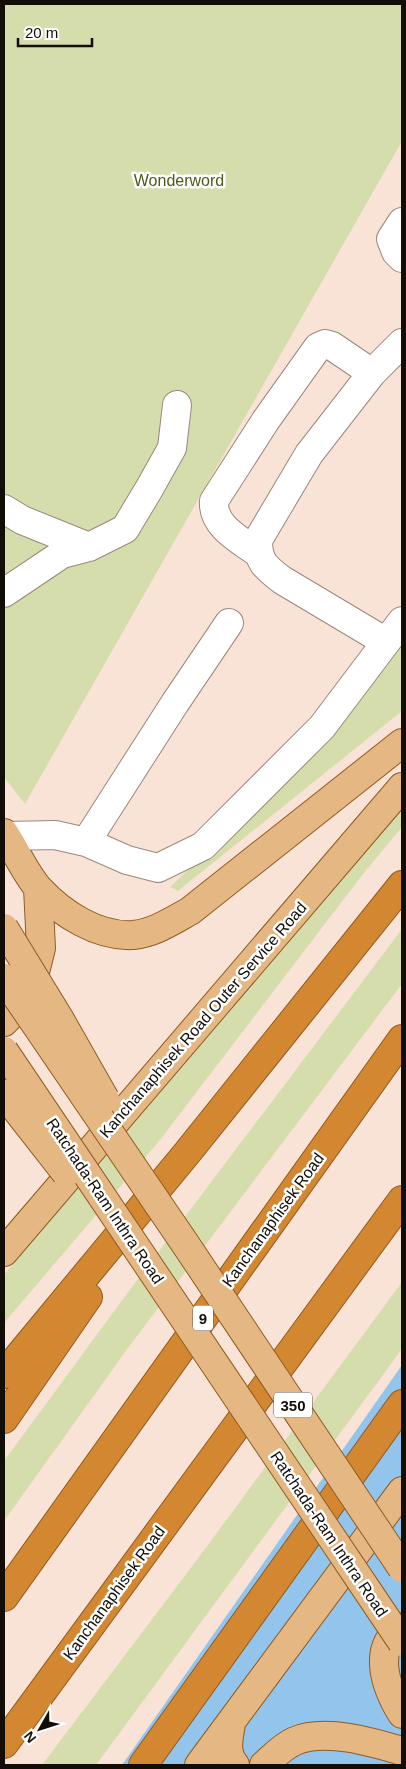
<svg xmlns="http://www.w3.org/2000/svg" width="406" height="1769" viewBox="0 0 406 1769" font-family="Helvetica,sans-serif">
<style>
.green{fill:#d6ddac}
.water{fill:#92c4ec}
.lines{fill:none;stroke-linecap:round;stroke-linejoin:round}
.minor-casing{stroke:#9b877c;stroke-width:30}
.major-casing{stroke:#905c22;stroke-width:30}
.highway-casing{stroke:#905c22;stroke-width:30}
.minor{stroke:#fff;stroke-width:28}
.major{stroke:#e5b783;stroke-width:28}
.highway{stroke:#d38730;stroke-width:28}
.major-bridge-casing{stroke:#905c22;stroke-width:30;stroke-linecap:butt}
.major-bridge{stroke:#e5b783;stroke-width:28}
.labels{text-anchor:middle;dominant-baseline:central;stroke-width:5;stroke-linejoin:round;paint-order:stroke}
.shield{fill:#fff;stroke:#5a5652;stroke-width:1}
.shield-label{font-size:15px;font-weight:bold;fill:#130d08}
.park-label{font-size:16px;fill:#525816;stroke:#fff}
.street-label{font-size:16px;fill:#130d08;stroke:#fff}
</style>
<rect width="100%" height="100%" fill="#f9e3d7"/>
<path class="green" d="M5,4H402V141L25,804L4,777V6Z
M402,645V711L178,891L170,887L343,723Z
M402,802V827L363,874L160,1140L4,1323V1275L42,1227Z
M402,929V984L128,1348L4,1521V1461L126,1295Z
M402,1282V1349L96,1765H42L199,1557Z"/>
<path class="water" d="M402,1365V1765H122Z"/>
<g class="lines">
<defs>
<path id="minor" d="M402,222L391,239L396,252L402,258
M4,509L22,520L89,547
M258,553C240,540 212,526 214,501L266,420L318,347L325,344L332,346L372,373
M4,593L62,554L89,547L125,529L149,489L172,448L177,405
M386,642L282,580C265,567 258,562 258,540L309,454L372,373L402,343
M6,836L55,835L86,842L127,860L158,868L203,846L322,727L402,621
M86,842L175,703L229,623"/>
<path id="major" d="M4,833C16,851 25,873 39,889C62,914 98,937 133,935C154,933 172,921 190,911L402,743
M4,1022L29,996L41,948L38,888
M4,1252L402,787
M402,1627C371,1649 386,1688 402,1714
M231,1723C229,1739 224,1752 235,1765
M199,1765L402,1491
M264,1765C273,1757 283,1746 295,1741C325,1728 372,1742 402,1751"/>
<path id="highway" d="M4,1374L187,1153L402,885
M4,1419L88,1297
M4,1597L402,1039
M4,1744L402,1200
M143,1765L402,1404"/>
</defs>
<use href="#minor" class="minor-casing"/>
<use href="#major" class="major-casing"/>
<use href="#highway" class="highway-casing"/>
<use href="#minor" class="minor"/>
<use href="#major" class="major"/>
<use href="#highway" class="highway"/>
<defs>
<path id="major-bridge" d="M4,928L59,1018L105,1099
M4,978L184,1242L402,1568
M4,1051L402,1642
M4,1094L66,1173"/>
</defs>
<use href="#major-bridge" class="major-bridge-casing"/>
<use href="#major-bridge" class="major-bridge"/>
</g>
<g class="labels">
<g class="shield">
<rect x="193" y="1305.5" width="20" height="25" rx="4"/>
<rect x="274" y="1392.5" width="38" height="25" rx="4"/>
</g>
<g class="shield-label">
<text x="203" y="1318">9</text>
<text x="293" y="1405">350</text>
</g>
<g class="park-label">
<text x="179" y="180">Wonderword</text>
</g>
<g class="street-label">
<text transform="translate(203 1020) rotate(-49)">Kanchanaphisek Road Outer Service Road</text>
<text transform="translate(105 1201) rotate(56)">Ratchada-Ram Inthra Road</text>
<text transform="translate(273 1220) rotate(-54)">Kanchanaphisek Road</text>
<text transform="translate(329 1534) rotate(56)">Ratchada-Ram Inthra Road</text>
<text transform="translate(114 1593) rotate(-54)">Kanchanaphisek Road</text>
</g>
</g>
<rect width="406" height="1769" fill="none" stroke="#130d08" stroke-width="10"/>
<g transform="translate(40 1729) rotate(231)" stroke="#ffffff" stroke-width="4" paint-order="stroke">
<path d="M0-4L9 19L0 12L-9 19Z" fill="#130d08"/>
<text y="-8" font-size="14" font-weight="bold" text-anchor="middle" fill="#130d08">N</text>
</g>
<path d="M18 38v8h74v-8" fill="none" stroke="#130d08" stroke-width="2.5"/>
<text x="25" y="38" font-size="15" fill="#130d08" stroke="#ffffff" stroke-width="4" paint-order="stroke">20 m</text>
</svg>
